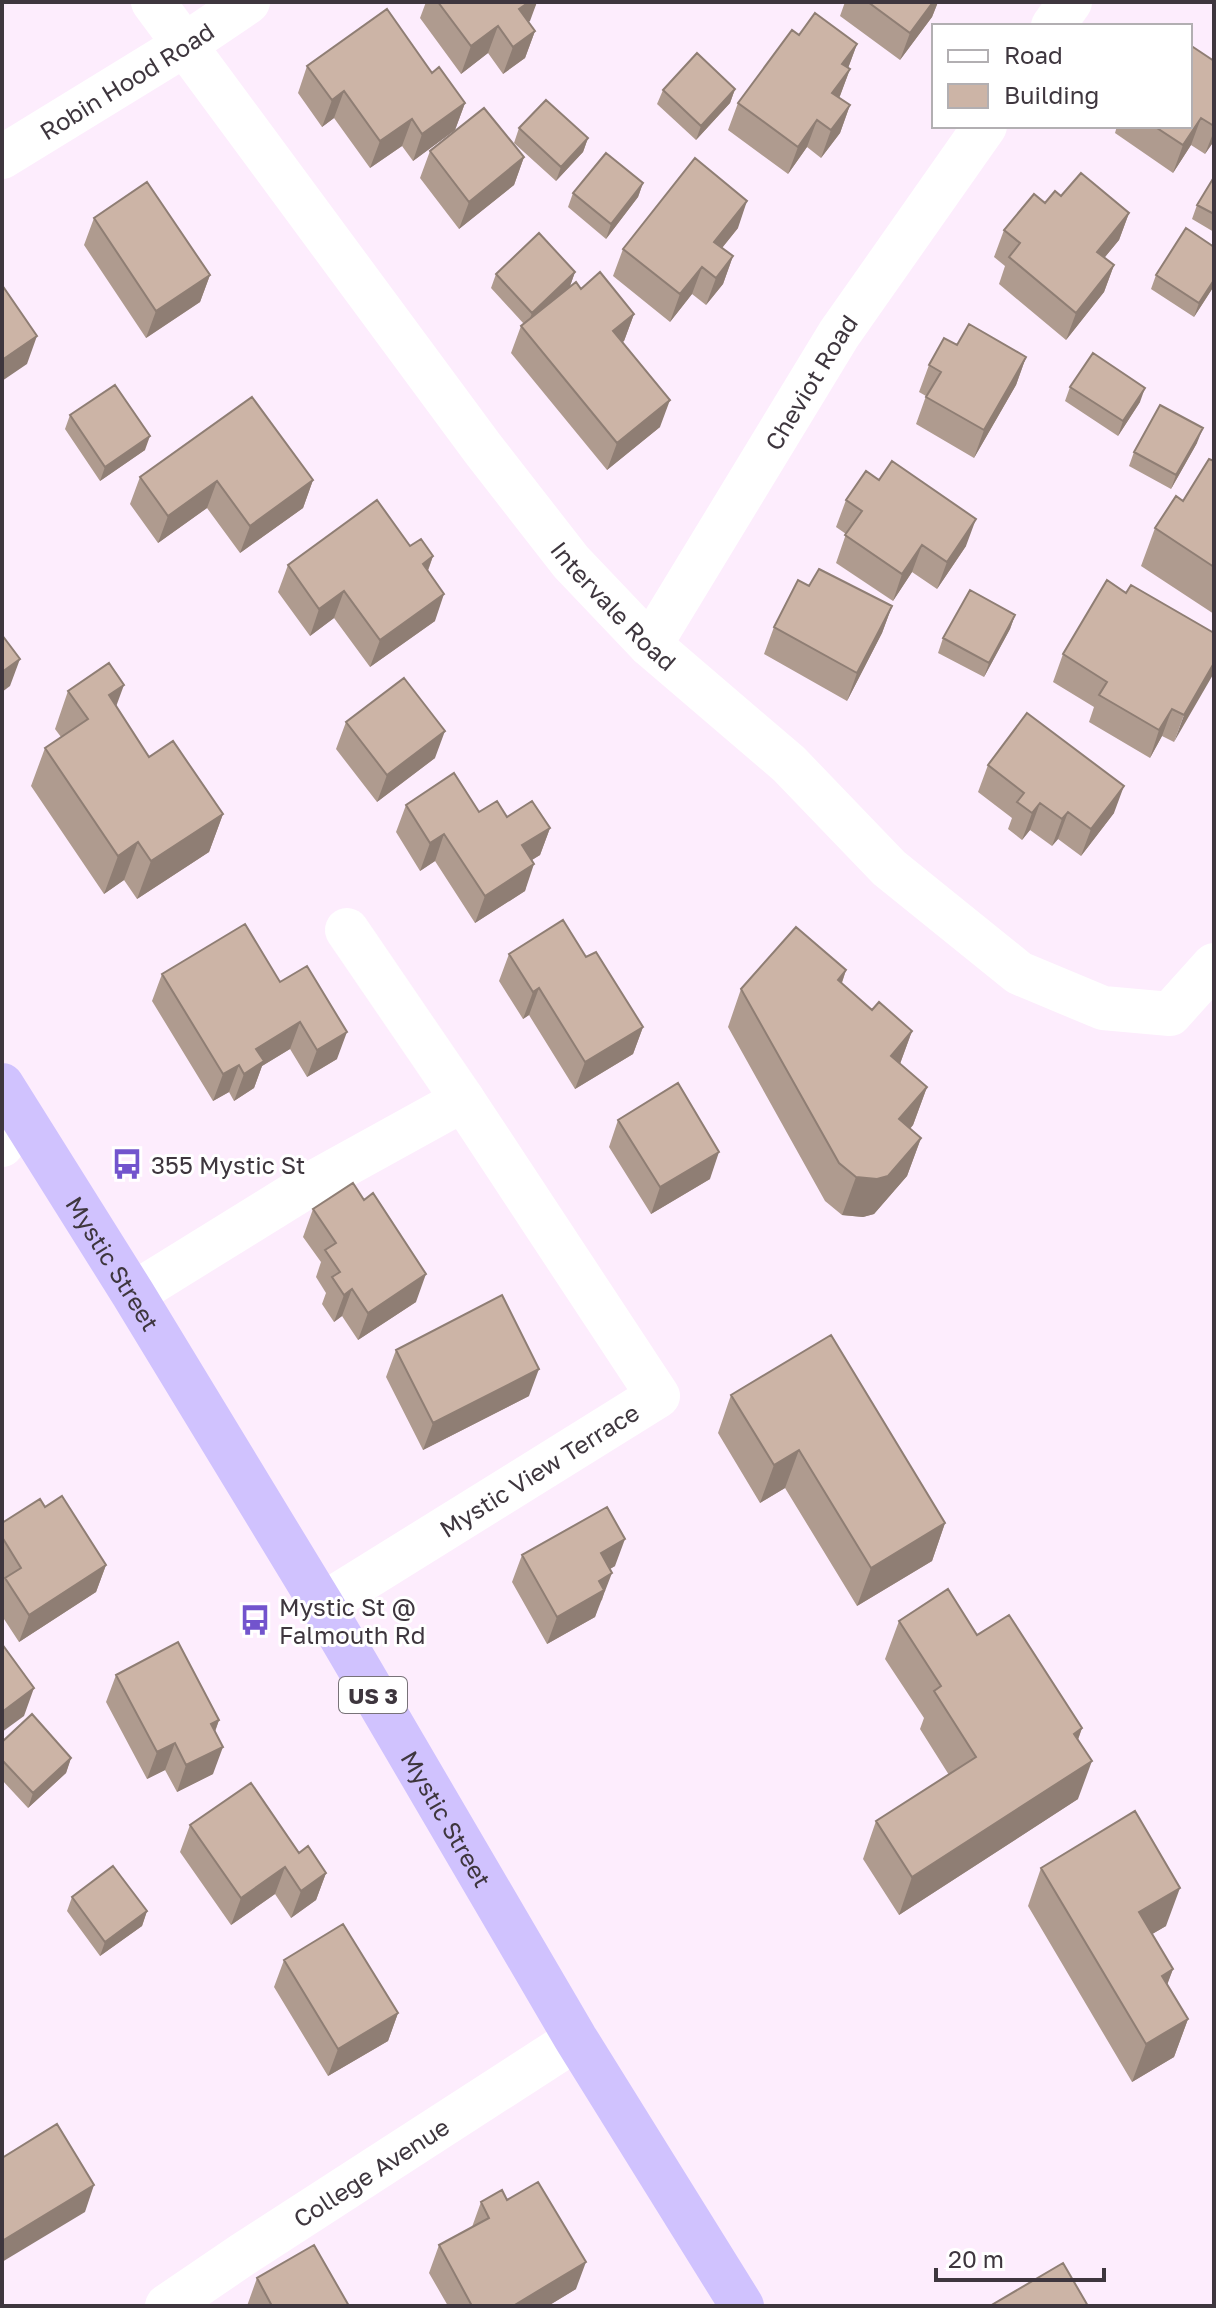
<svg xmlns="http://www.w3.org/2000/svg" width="1216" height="2308" viewBox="0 0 1216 2308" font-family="'Golos Text',sans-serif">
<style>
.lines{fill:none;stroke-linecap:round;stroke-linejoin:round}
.minor{stroke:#fff;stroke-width:44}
.trunk{stroke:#d0c2fe;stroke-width:44}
.wall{fill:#af9b8f}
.shaded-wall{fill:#8f7e74}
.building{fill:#ccb4a6;stroke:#8f7e74;stroke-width:2}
.labels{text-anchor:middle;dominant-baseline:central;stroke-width:6;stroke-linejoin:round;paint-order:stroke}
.shield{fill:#fff;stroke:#787278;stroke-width:2}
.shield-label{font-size:22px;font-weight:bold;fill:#3e363e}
.street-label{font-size:24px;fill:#3e363e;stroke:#fff}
.poi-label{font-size:24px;fill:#3e363e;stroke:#fff;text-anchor:start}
</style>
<rect width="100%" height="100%" fill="#fdedfd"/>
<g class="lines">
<g class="minor">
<path id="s1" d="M153,2L483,449L571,562L650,645L789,764L889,868L1019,973L1103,1008L1170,1014L1214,965"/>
<path d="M1053,26L1070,2"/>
<path id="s2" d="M2,157L183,46L248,2"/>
<path id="s3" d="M650,645L839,334L985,126"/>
<path d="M347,930L463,1100"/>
<path d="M2,1145L18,1111"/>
<path d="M133,1294L309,1185L463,1100L658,1396L322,1605"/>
<path id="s4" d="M167,2306L245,2253L576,2039"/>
</g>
<path class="trunk" id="s5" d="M2,1085L133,1294L322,1605L576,2039L742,2306"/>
</g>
<path class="wall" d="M426,2H537L528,22L535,31L525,58L503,74L488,53L461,74L420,18Z
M845,2H938L932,17L900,60L840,16Z
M799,35L857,44L848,68L850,69L839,98L850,105L840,133L821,158L807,147L788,174L728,130L738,103Z
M1214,61V141L1205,154L1191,145L1173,173L1115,133L1117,126H1190Z
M307,66L432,73L465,103L455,130L413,161L402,146L370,168L334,118L322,127L298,93Z
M735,89L730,103L696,140L657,104L663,90Z
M519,128L588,138L583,152L556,181L514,143Z
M430,151L524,157L514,185L459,229L420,178Z
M1214,177V232L1192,219L1197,205Z
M643,183L638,197L606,239L568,207L573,193Z
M1061,196L1129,213L1119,240L1104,258L1114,265L1104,292L1066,340L999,284L1005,266L994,257L1004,230L1045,203Z
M94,218L210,275L200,302L146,338L84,245Z
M738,228L722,248L733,256L723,284L706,305L692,294L670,322L613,276L623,249Z
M1214,247V286L1194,317L1151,289L1156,275Z
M575,272L570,286L581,289L634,314L624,341L622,342L660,427L607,470L511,353L521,326L524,324L491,288L496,274Z
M957,345L1026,357L1016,385L974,458L916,424L926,396L919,392L929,365Z
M1070,387L1140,402L1118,436L1065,401Z
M70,415L145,450L100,481L65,429Z
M1197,443L1171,489L1129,466L1134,452Z
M1214,461V614L1141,566L1155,528L1183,501Z
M140,477L313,480L303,508L240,553L207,508L158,543L130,504Z
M846,500L966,546L937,589L912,572L893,601L836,563L846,534L836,527Z
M410,546L433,556L428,571L435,621L370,667L334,618L310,636L278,592L288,565Z
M809,586L892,606L882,633L847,701L764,654L774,627Z
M1126,593L1214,633L1174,742L1162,736L1150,758L1089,722L1094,707L1053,682L1063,654Z
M1015,615L1010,629L984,677L938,653L943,638Z
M68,691L116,706L149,757L223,814L209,852L137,899L124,880L104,894L31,786L45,748L61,737L55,729Z
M346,722L435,758L377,802L336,749Z
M988,765L1114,813L1081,856L1058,839L1052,846L1030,830L1022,840L1008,829L1012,818L978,792Z
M406,805L479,812L507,817L550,828L540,855L532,860L525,891L475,923L435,861L420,871L396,832Z
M509,954L643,1027L633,1054L575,1089L529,1015L523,1019L499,981Z
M846,970L842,983L872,1010L912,1031L900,1064L927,1087L913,1125L910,1129L921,1138L907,1176L874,1214L863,1217L842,1215L825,1201L728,1027L741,989Z
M162,974L280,982L337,1059L307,1077L290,1049L262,1066L254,1088L234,1101L229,1092L213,1101L152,1001Z
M618,1120L710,1179L651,1214L609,1147Z
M313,1209L416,1302L358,1340L342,1316L334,1322L322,1304L326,1293L316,1277L321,1262L303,1237Z
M396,1350L529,1396L423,1450L386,1377Z
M731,1395L945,1523L932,1561L857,1606L785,1488L760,1503L718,1433Z
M45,1507L106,1565L96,1592L19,1642L2,1616V1586L3,1582L2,1580V1523Z
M522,1555L615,1566L610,1569L602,1600L600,1601L595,1617L547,1644L512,1582Z
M899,1621L977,1635L1082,1728L1078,1740V1799L899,1915L863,1859L876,1821L949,1775L920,1729L924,1718L885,1659Z
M116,1675L219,1720L215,1732L213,1774L177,1792L165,1770L147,1779L106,1702Z
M2,1742L71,1758L66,1773L28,1808L2,1780Z
M190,1825L299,1853L326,1873L316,1900L291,1918L275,1894L231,1925L180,1852Z
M1041,1868L1166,1926L1152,1934L1173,1969L1167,1984L1188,2019L1174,2057L1132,2082L1028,1906Z
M72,1897L147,1911L142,1926L100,1956L67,1911Z
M284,1960L398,2013L388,2041L328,2076L274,1987Z
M507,2200L576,2289L548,2306H448L429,2273L439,2245L472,2227L481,2202Z
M257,2278L349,2306H247Z"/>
<path class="shaded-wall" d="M529,2H537L530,21L509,37L519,9Z
M933,2H938L932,17L900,60L910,33Z
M498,26L488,53L461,74L471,46Z
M535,31L525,58L503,74L513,47Z
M857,44L847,71L842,64Z
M850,69L840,96L822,120L832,93Z
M735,89L730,103L696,140L701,126Z
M344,91L334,118L322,127L332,100Z
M465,103L455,130L413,161L422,134Z
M850,105L840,133L821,158L831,130Z
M1201,118L1191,145L1173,173L1183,145Z
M412,119L402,146L370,168L380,141Z
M817,120L807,147L788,174L798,147Z
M1214,131V141L1205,154Z
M588,138L583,152L556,181L561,167Z
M524,157L514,185L459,229L469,202Z
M643,183L638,197L606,239L611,224Z
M747,201L738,228L705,269L714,242Z
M1129,213L1119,240L1087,279L1097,252Z
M733,256L723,284L706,305L716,278Z
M1114,265L1104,292L1066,340L1076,313Z
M702,267L692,294L670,322L680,294Z
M575,272L570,286L527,327L532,313Z
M210,275L200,302L146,338L156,311Z
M1214,280V286L1194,317L1199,303Z
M634,314L624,341L603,358L613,331Z
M37,336L27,364L2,381V360Z
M1026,357L1016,385L974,458L984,430Z
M1145,388L1140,402L1118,436L1123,421Z
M670,400L660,427L607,470L617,443Z
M1203,428L1197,443L1171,489L1176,475Z
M150,436L145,450L100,481L105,467Z
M313,480L303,508L240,553L250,526Z
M217,481L207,508L158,543L168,516Z
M976,519L966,546L937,589L947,562Z
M922,545L912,572L893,601L902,574Z
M433,556L423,583V564Z
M344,591L334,618L310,636L319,609Z
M444,594L435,621L370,667L380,640Z
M892,606L882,633L847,701L857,673Z
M1015,615L1010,629L984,677L989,663Z
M20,659L10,686L2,692V672Z
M1214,663V673L1174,742L1184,715Z
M124,685L110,723L109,695Z
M1172,709L1162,736L1150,758L1159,730Z
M445,731L435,758L377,802L387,775Z
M1124,786L1114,813L1081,856L1091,829Z
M1040,803L1030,830L1022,840L1032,813Z
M1068,812L1058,839L1052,846L1062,819Z
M223,814L209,852L137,899L151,861Z
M550,828L540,855L512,872L522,845Z
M444,834L435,861L420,871L430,843Z
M138,842L124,880L104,894L118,856Z
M534,864L525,891L475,923L485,896Z
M846,970L833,1008L838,980Z
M539,988L529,1015L523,1019L533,992Z
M300,1022L290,1049L262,1066L254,1088L234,1101L244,1074L256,1049Z
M643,1027L633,1054L575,1089L585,1062Z
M912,1031L898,1069L891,1056Z
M347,1032L337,1059L307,1077L317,1050Z
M239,1065L229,1092L213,1101L223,1074Z
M927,1087L913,1125L885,1157L899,1119Z
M921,1138L907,1176L874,1214L863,1217L842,1215L856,1177Z
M719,1152L710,1179L651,1214L660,1187Z
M426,1274L416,1302L358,1340L368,1313Z
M352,1289L342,1316L334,1322L344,1295Z
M539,1369L529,1396L423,1450L433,1423Z
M799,1450L785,1488L760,1503L774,1465Z
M945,1523L932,1561L857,1606L871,1568Z
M625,1539L615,1566L591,1580L601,1553Z
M106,1565L96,1592L19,1642L29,1615Z
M612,1573L595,1617L547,1644L557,1617L599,1581Z
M34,1688L24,1716L2,1732V1712Z
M219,1720L209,1747L211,1724Z
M1082,1728L1068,1766L1074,1734Z
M175,1743L165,1770L147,1779L157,1752Z
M223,1747L213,1774L177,1792L186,1765Z
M71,1758L66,1773L28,1808L33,1793Z
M1092,1761L1078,1799L899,1915L912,1877Z
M285,1867L275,1894L231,1925L241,1898Z
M326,1873L316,1900L291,1918L301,1891Z
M1180,1888L1166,1926L1125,1950L1139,1912Z
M147,1911L142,1926L100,1956L105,1942Z
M1173,1969L1159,2007L1162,1976Z
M398,2013L388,2041L328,2076L338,2049Z
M1188,2019L1174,2057L1132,2082L1146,2044Z
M94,2185L85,2212L2,2262V2241Z
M586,2262L576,2289L548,2306H513Z"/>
<path class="building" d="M438,2H529L519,9L535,31L513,47L498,26L471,46Z
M868,2H933L910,33Z
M387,9L432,73L439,67L465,103L422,134L412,119L380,141L344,91L332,100L307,66Z
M815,13L857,44L842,64L850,69L832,93L850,105L831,130L817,120L798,147L738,103L792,30L799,35Z
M1190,45L1214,61V126L1201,118L1183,145L1154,126H1190Z
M697,53L735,89L701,126L663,90Z
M546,100L588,138L561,167L519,128Z
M484,108L524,157L469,202L430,151Z
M606,153L643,183L611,224L573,193Z
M695,158L747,201L714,242L733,256L716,278L702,267L680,294L623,249Z
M1081,173L1129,213L1097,252L1114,265L1076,313L1009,257L1020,243L1004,230L1034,194L1045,203L1055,191L1061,196Z
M1214,177V214L1197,205Z
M147,182L210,275L156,311L94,218Z
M1186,228L1214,247V280L1199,303L1156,275Z
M539,233L575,272L532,313L496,274Z
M600,272L634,314L613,331L670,400L617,443L521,326L576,282L581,289Z
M2,285L37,336L2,360Z
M969,324L1026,357L984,430L926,397L941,372L929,365L944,338L957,345Z
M1093,353L1145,388L1123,421L1070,387Z
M115,385L150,436L105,467L70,415Z
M252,397L313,480L250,526L217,481L168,516L140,477Z
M1160,405L1203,428L1176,475L1134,452Z
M1209,459L1214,461V567L1155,528L1176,496L1183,501Z
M892,461L976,519L947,562L922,545L902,574L845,535L862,511L846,500L866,471L879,480Z
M377,500L410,546L421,539L433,556L423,564L444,594L380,640L344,591L319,609L288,565Z
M819,569L892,606L857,673L774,627L798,580L809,586Z
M1107,580L1126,593L1131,585L1214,633V663L1184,715L1172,709L1159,730L1099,695L1107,682L1063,654Z
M970,590L1015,615L989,663L943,638Z
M2,635L20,659L2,672Z
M109,663L124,685L109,695L149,757L173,741L223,814L151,861L138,842L118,856L45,748L88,719L68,691Z
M404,678L445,731L387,775L346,722Z
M1027,713L1124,786L1091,829L1068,812L1062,819L1040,803L1032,813L1017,802L1024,793L988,765Z
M454,773L479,812L497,801L507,817L532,801L550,828L522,845L534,864L485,896L444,834L430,843L406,805Z
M563,920L586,957L596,952L643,1027L585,1062L539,988L533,992L509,954Z
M245,924L280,982L307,966L347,1032L317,1050L300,1022L256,1049L264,1061L244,1074L239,1065L223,1074L162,974Z
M796,927L846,970L838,980L872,1010L879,1002L912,1031L891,1056L927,1087L899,1119L921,1138L888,1176L877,1179L856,1177L839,1163L741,989Z
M678,1083L719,1152L660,1187L618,1120Z
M353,1183L364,1200L373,1193L426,1274L368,1313L352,1289L344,1295L332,1277L340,1272L325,1250L336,1243L313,1209Z
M502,1295L539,1369L433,1423L396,1350Z
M831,1335L945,1523L871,1568L799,1450L774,1465L731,1395Z
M62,1496L106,1565L29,1615L5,1578L21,1568L2,1537V1523L40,1499L45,1507Z
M607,1507L625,1539L601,1553L612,1573L599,1581L604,1590L557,1617L522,1555Z
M948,1589L977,1635L1009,1615L1082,1728L1074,1734L1092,1761L912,1877L876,1821L976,1757L934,1691L941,1686L899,1621Z
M178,1642L219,1720L211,1724L223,1747L186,1765L175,1743L157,1752L116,1675Z
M2,1644L34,1688L2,1712Z
M32,1714L71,1758L33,1793L2,1760V1742Z
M251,1783L299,1853L308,1846L326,1873L301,1891L285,1867L241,1898L190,1825Z
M1135,1811L1180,1888L1139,1912L1173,1969L1162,1976L1188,2019L1146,2044L1041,1868Z
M113,1866L147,1911L105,1942L72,1897Z
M343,1924L398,2013L338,2049L284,1960Z
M57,2124L94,2185L2,2241V2158Z
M538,2182L586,2262L513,2306H472L439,2245L489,2218L481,2202L502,2190L507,2200Z
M314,2245L349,2306H272L257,2278Z
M1063,2263L1088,2306H990Z"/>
<defs>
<symbol id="bus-bare" viewBox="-9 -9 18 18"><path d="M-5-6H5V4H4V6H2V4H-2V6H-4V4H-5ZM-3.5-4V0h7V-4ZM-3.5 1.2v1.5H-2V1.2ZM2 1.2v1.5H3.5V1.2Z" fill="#7254cd" stroke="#fff" stroke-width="2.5" paint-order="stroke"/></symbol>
</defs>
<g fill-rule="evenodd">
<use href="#bus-bare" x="105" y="1142" width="44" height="44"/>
<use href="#bus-bare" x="233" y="1598" width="44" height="44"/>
</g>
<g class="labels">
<rect class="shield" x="339" y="1677" width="68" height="36" rx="6"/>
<g class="shield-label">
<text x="373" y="1695">US 3</text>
</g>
<g class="street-label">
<text stroke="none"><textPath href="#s2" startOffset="146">Robin Hood Road</textPath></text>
<text stroke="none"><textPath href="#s3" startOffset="308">Cheviot Road</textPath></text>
<text stroke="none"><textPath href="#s1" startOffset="760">Intervale Road</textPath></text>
<text stroke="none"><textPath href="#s5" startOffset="210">Mystic Street</textPath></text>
<text transform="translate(539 1470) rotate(-32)">Mystic View Terrace</text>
<text stroke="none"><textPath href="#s5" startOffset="858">Mystic Street</textPath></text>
<text stroke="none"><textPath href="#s4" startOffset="244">College Avenue</textPath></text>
</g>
<g class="poi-label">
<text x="151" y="1164">355 Mystic St</text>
<text x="279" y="1606">Mystic St @<tspan x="279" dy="28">Falmouth Rd</tspan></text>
</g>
</g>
<rect width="1216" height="2308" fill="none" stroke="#3e363e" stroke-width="8"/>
<rect x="932" y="24" width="260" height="104" fill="#ffffff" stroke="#b2afb2" stroke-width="2"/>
<rect x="948" y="50" width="40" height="12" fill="#ffffff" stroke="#b2afb2" stroke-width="2"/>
<text x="1004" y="64" font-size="24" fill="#3e363e">Road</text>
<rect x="948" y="84" width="40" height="24" fill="#ccb4a6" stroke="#b2afb2" stroke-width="2"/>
<text x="1004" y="104" font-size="24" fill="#3e363e">Building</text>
<path d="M936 2268v12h168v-12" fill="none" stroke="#3e363e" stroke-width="4"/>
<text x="948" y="2268" font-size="24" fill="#3e363e" stroke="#ffffff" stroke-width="6" paint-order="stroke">20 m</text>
</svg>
